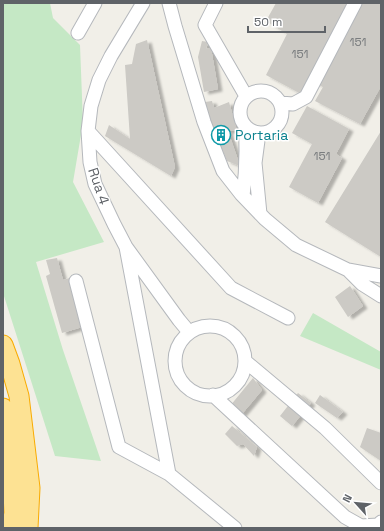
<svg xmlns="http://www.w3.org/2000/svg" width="384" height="531" viewBox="0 0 384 531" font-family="'Space Grotesk',sans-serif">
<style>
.green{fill:#c5e8c5}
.building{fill:#cccac5;filter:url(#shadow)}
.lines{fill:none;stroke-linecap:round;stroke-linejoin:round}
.minor-casing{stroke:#b5b8bc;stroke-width:15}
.highway-casing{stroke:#f9ab00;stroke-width:21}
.minor{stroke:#fff;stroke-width:13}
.highway{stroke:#fde293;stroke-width:19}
.labels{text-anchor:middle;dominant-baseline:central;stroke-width:3;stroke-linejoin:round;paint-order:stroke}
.number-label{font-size:12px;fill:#7a7d7f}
.culture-label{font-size:14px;fill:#0d838f;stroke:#fff;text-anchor:start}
.street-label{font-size:14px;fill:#5f6368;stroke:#fff}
</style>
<defs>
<filter id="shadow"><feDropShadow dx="4.5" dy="2.5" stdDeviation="1" flood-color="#0004"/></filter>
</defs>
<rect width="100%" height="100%" fill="#f1efe8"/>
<path class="green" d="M3,3H50L53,18L80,45L83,123L73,182L104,242L36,262L63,350L101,461L55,456L3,293Z
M313,313L381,352V370L300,336Z"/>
<path class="building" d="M276,3H351L303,95L266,75L287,34L266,21Z
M358,3H381V86L360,124L315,101L323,87L314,82Z
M147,40L175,167L171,176L105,136L109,125L130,139L125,65L132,64L136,44Z
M202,41L208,42L206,49L211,48L218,89L204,92L198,57Z
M212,101L214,108L229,102L237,131H228L240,166L227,161L218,139L214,138L205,102Z
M307,106L349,129L336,154L342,158L318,203L289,187L312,144L292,133Z
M381,131V257L325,222Z
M57,258L63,280L73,277L82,327L62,333L46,276L50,274L46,260Z
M350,286L363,306L348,317L335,297Z
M253,378L262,390L241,415L230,406Z
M298,393L311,403L292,426L280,416Z
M320,395L343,412L337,418L315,403Z
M232,426L257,447L254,456L243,444L237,446L225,434Z
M367,428L381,433V461L360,447Z"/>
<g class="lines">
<defs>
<path id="minor" d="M143,3L111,56L99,80L91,106L88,131L90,162L95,184L114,224L126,247L179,320L189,332
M169,3L175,26L204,122L223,171L241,194L265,219L296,245L348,270L381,276
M216,3L205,25L246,96
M78,33L95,3
M240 112a21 21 0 1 1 42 0a21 21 0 1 1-42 0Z
M280,103L293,104L306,97L355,3
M88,131L231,288L288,318
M259,133L255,163L260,214
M243,196C246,173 247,150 245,126
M348,270L362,284L381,296
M76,281L119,447L169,474L126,247
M175 361a35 35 0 1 1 70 0a35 35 0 1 1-70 0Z
M245,361L325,428L381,483
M213,395L345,517L361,526L378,525L381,522
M169,474L235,528"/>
<path id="highway" d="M3,345L10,364L19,396L30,488L28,528
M3,408L11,452L14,513L11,528"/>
</defs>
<use href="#minor" class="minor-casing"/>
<use href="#highway" class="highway-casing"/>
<use href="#minor" class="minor"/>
<use href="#highway" class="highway"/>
</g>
<defs>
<symbol id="building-ring" viewBox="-11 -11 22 22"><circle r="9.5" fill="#fff" stroke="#0f9aa8" stroke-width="1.5"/><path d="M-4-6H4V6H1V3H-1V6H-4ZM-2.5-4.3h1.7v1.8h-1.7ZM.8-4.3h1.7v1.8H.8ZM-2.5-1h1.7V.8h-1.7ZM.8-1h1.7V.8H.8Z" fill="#0f9aa8"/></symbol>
</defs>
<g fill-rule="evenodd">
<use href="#building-ring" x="210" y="124" width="22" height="22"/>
</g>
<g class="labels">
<g class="number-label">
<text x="358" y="42">151</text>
<text x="300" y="54">151</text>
<text x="322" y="156">151</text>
</g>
<g class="culture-label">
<text x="235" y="135">Portaria</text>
</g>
<g class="street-label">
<text transform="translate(99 186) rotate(71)">Rua 4</text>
</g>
</g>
<rect width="384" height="531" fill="none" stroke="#5f6368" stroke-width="8"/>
<g transform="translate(356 503) rotate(297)" stroke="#ffffff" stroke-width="3" paint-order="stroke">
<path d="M0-3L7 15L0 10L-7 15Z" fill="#5f6368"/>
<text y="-6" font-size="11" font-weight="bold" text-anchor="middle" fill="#5f6368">N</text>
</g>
<path d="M248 26v6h77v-6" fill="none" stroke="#5f6368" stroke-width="2"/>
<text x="254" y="26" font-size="12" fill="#5f6368" stroke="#ffffff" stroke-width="3" paint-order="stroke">50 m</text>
</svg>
